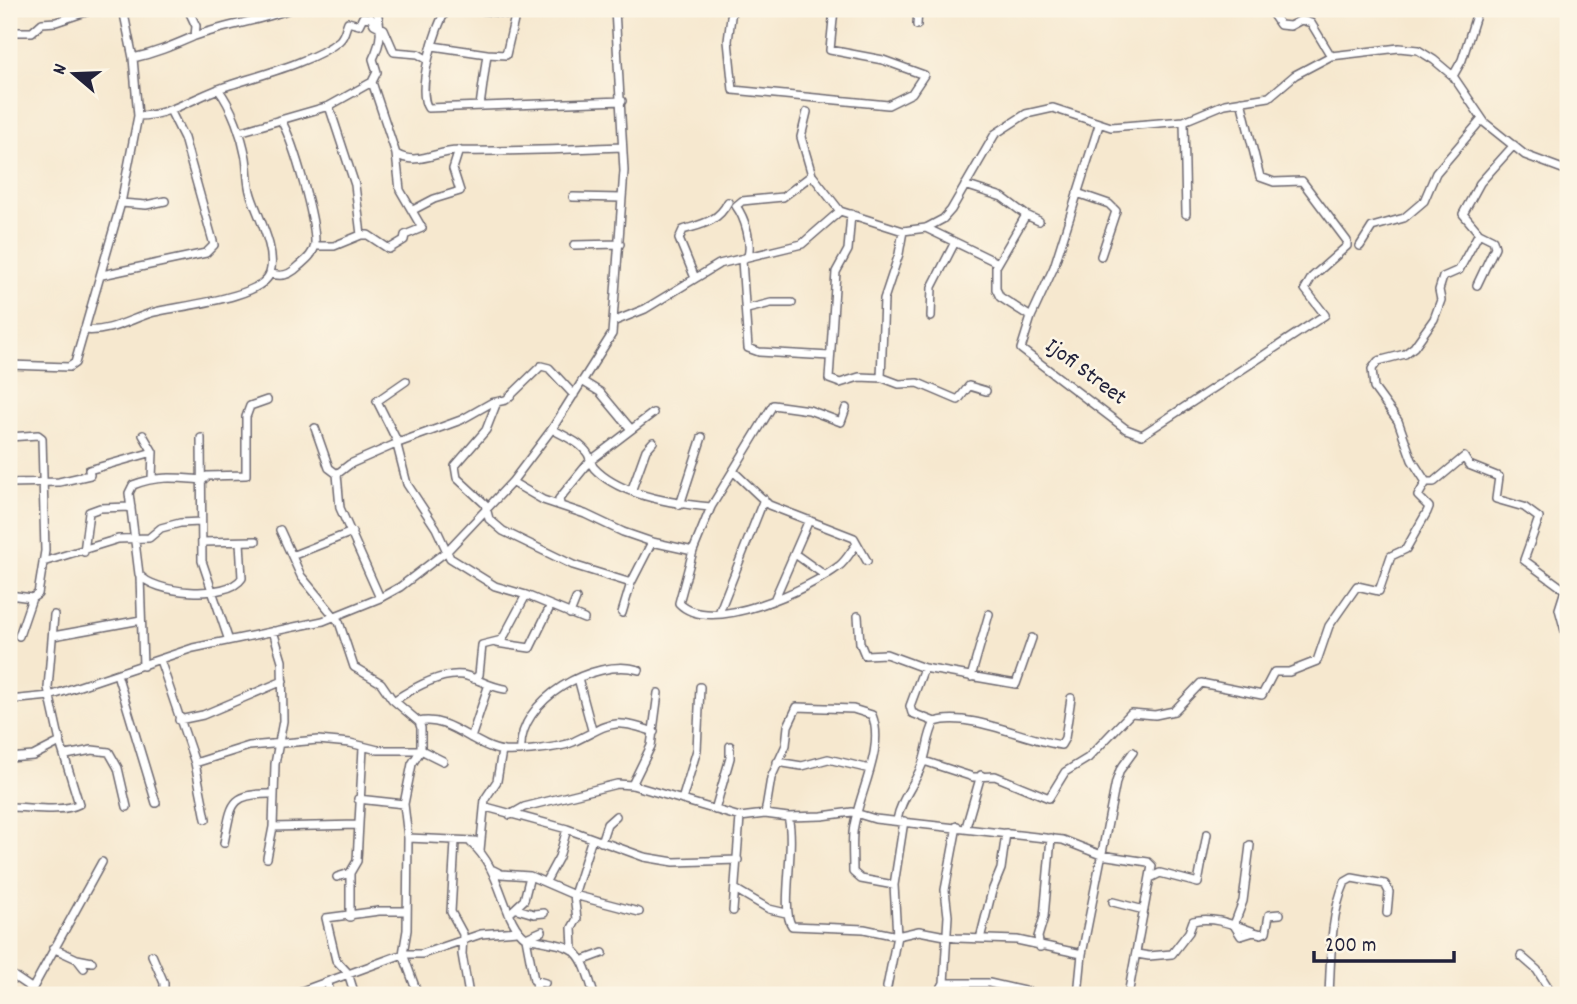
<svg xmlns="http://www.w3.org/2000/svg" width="1577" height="1004" viewBox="0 0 1577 1004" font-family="Dekko,sans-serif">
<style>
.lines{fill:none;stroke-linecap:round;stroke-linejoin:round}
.minor-casing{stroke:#6c676f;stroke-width:10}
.minor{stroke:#fff;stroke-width:7}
.labels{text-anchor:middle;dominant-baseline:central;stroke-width:5;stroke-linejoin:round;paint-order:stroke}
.street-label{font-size:23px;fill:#22223b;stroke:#fcf5e5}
</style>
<rect width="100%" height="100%" fill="#fcf5e5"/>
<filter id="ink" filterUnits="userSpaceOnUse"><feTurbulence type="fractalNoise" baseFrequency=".0143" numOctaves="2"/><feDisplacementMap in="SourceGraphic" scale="14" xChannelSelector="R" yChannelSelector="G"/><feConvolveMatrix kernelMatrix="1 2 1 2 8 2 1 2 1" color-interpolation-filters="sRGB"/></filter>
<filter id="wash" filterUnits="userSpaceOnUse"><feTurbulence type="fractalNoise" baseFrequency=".00686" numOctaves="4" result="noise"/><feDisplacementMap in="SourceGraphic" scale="28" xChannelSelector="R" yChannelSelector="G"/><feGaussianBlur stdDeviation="1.57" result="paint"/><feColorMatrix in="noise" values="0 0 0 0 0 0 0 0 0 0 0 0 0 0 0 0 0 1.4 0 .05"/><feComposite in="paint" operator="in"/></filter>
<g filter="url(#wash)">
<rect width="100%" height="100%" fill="#f6e8cf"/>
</g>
<g filter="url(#ink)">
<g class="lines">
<defs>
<path id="minor" d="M188,9L196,26L195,36
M447,9C435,26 416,90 428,108L622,101
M474,9L502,13
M732,9L728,41L733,90L888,105L912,93L924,75L883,60L830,50L834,9
M1269,9L1280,25L1290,26L1301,20L1311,23L1331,56
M917,25L918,9
M9,32H32L42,23L56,22L95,9
M433,46L487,54
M133,58C156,53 174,45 195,36C226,25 259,21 290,9
M1453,76L1462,60L1478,9
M372,82L377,72L373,59C382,40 382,29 376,9
M480,106L487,54L506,55L515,16L502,13L504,9
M807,112L801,137L812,175L840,211
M138,116C171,116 199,94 230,85C261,75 315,61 339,41C345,36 345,29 348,22L359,25L363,17L371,18L374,24L384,29L394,52L418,54L428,60
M1184,121L1186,214
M1099,125L1054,267L1031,317L1021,349L1126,429L1142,435L1325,315L1305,289L1312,277L1347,246V241L1302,181L1274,182L1260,177L1241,101
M239,132L329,106L372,82L396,154L400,190L422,228L405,235L404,240L389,249L368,235H361L355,185L329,106
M396,154C417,167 438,150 459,151C513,152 568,149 622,147
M812,175L783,197L742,201L736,206C745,218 752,242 748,256L742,260L748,348L759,352L830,356
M965,185L1002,197L1026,215L1039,221
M1077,193L1109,204L1116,211L1101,256
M573,197L622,198
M121,203L146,205L165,201
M413,210L434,199L460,191L453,169L459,150
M851,214L848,250L836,272L829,379L840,383L859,377L883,378L899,384L918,383L958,400L969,386L986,391
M926,228L996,262V289L1000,297L1031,317
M574,245L620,244
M315,246H334L361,235
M1360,246L1372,227L1404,218L1424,201L1436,173L1482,119
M997,265L1026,215
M270,273C281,278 290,275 299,266C306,260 314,254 315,244C316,220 294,144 282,122
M102,275L206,253L214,245L184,138L170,110
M695,278L679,239L683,230C702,224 718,222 728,202
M1477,285L1495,247L1493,240L1479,233
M747,309L771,303H792
M931,317L932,287L954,244
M615,321L645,309L719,264L802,244L840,211L903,231L926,228L943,219L951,210L995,134L1026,114L1053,108L1111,127L1184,121L1225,104L1269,97L1295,75L1331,56L1399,48L1418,50L1434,60L1453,76L1485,123L1525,155L1568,171
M84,330C108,333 129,320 151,313C175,306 262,299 270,273C277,250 258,217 251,195C247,183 248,171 246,158C242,136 232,107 218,89
M9,365L69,367L75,363L121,203L138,116L133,58L123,9
M881,378L884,299L899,254L903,231
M582,381L600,392L630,428
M497,402L486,430L455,466L457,478L485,504L489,519L503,531L573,565L631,583
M846,408L841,422L809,410L773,405L711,507L693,551L679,603C710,636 811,588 839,566C846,561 851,551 856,545
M315,428L329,468L337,474
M552,429C564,436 580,442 588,454C590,458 591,464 594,468C620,496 676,504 711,507
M143,435L153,452L152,478
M9,437L38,435L42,438L45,551L38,594L32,598L19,636
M201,438L202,561L228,638
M398,443L377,401L406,381
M397,445L407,484L436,528L450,558L495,586L526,595L502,640L482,645L479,675L474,679
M733,471L769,505L854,538L867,561
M337,474L350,464L398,443L461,420L491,403L506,400L541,366L549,368L574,395
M337,474L340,508L380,598
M512,482L543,500L585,514L623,532L652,542L693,551
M1426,482L1412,460L1398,421L1374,388L1372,369L1378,361L1405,354L1414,347L1434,319L1441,300L1439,290L1443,277L1459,270L1479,233L1463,214L1480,183L1514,145
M1426,482H1434L1464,457L1469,465L1499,477L1496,499L1524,507L1539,518L1524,560L1565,590L1559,609L1568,642
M9,483L59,482L90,475L89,470L153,452
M632,489L646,450L653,442
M560,504L559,499L590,461L653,413
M680,505L702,437
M280,530L301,576L339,622L354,667L381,683L392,699L419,722L421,728V750L412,764L404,804L408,838L407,930L403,954L418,995
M202,542L256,541
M240,542L242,578C228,600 153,594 139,574L129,493L133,485C158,475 177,478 203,480L207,476L246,475V417L250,406L267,400
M84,552L89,512L100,508L131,507
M795,554L823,574
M294,555L352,532
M43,562L118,539L149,538L161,528L180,523L200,522
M140,577L143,666
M9,595L32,598
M526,595L584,619
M775,598L809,520
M622,613L631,583L652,542
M719,613L764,499
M570,614L576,599
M858,616L860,643L865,655L886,654L924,668
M53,636L141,620
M496,643L530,648L550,607
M160,660L195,763L206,819
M117,674L156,803
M971,677L989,614
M578,678L592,730
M9,700L50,696L193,648L323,621L380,598L400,587L448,550L512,482L552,429L612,334L624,171L615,9
M395,700C413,688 440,672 463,675C477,678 489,687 505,689
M179,720L203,715L283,681
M419,722C449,715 474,747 504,751C519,752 560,748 573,742C611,724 610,717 654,732
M935,722L912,713L910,706L924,668L1016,684L1032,638
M471,738L488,687
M521,751C517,700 595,657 639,670
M66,755L92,750L109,752L118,768L127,807
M9,758L33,756L60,742
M924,761L973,777L995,776L1049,798L1065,772L1088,758L1131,713L1155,715L1174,711L1201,683L1262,695L1274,672H1289L1317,661L1329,626L1357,586L1379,591L1391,556L1406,549L1427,512L1429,507L1418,496L1426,482
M777,762L802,766L828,759L870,769
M195,763L249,746L318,740L350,743L378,750H421L443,761
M632,785L651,746L658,693
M358,799L404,804
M682,800L697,750L700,687
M9,807C31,807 62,813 79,804L60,742L48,688L54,615
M486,807L567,829L644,857L674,862L738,860
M715,810L730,758V746
M765,814L771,778L786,745L788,726L797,707L853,709L872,715C886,750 856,797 853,833C852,845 853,859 853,872L861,879L894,885
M510,815L524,807L617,784L632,785L740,817L765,814L788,817L822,816L852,812L875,819L1063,840L1101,855L1148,862L1152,866L1128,995
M788,817C796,846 780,910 792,926L864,929L897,936L919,931L956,938L1017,940L1082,954
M897,820C901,797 918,781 924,759C928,746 928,735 935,722C969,711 1025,740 1061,745L1065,738L1071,698
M273,827L358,825
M966,827L981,775
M408,838L475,841
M455,842L451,912L463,934L462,954L469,995
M601,842L607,824L616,816
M224,843C232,804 229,793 273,794
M471,843C503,870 502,921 526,938L542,931
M480,850L485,799L497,781L502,751
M267,858L273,827L275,764L283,721L282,661L273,631
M493,870L501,874L530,876L574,895L639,912
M350,873V917
M337,877L350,873L357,861L363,748
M1150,878L1160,873L1198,883L1207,834
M546,881L559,857L567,829
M735,889L769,909L786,913
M1113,902L1144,910
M517,909L534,914L544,913
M733,911L740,817
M509,914L524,900L530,876
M1234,925L1243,901L1250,845
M1234,925L1241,936L1254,932
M980,939L992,891L1001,869L1006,833
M1040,947L1038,937L1044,917L1051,838
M53,948L77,959L92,962
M573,948L572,928L577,919L574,895L592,838
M1137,954L1149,956L1172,954L1189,932L1193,921C1216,915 1240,928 1261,934L1266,932L1269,915L1280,914
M152,955L164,983V995
M1521,956L1537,970L1553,995
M77,959L84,968
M584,960L603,953
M9,973L31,988
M536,982L538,995
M328,983L330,995
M545,983L534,980L526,938C577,948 579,943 594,995
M944,983H989L1042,995
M887,987L897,936L894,885L904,821
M29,995L102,862
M291,995L403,954H422L481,934L517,931
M355,995L348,973L336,960L326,918L379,911H407
M630,995H631
M937,995L944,983L948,916L945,890L957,826
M1078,995L1082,954L1116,782L1120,770L1133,752
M1329,995C1331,958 1330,916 1345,882L1352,878L1385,884L1389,892L1387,913"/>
</defs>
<use href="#minor" class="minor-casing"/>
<use href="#minor" class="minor"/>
</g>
</g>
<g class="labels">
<g class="street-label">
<text transform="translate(1085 373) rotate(37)">Ijofi Street</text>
</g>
</g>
<rect width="1577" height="1004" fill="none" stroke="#fcf5e5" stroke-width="35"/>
<g transform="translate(74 74) rotate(289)" stroke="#fcf5e5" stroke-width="5" paint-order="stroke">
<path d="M0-5L12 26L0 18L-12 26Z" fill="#22223b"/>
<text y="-10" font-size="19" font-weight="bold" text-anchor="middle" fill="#22223b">N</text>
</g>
<path d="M1314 951v10h140v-10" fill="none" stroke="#22223b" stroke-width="3.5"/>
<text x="1325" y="951" font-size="21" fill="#22223b" stroke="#fcf5e5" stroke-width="5" paint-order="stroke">200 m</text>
</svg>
